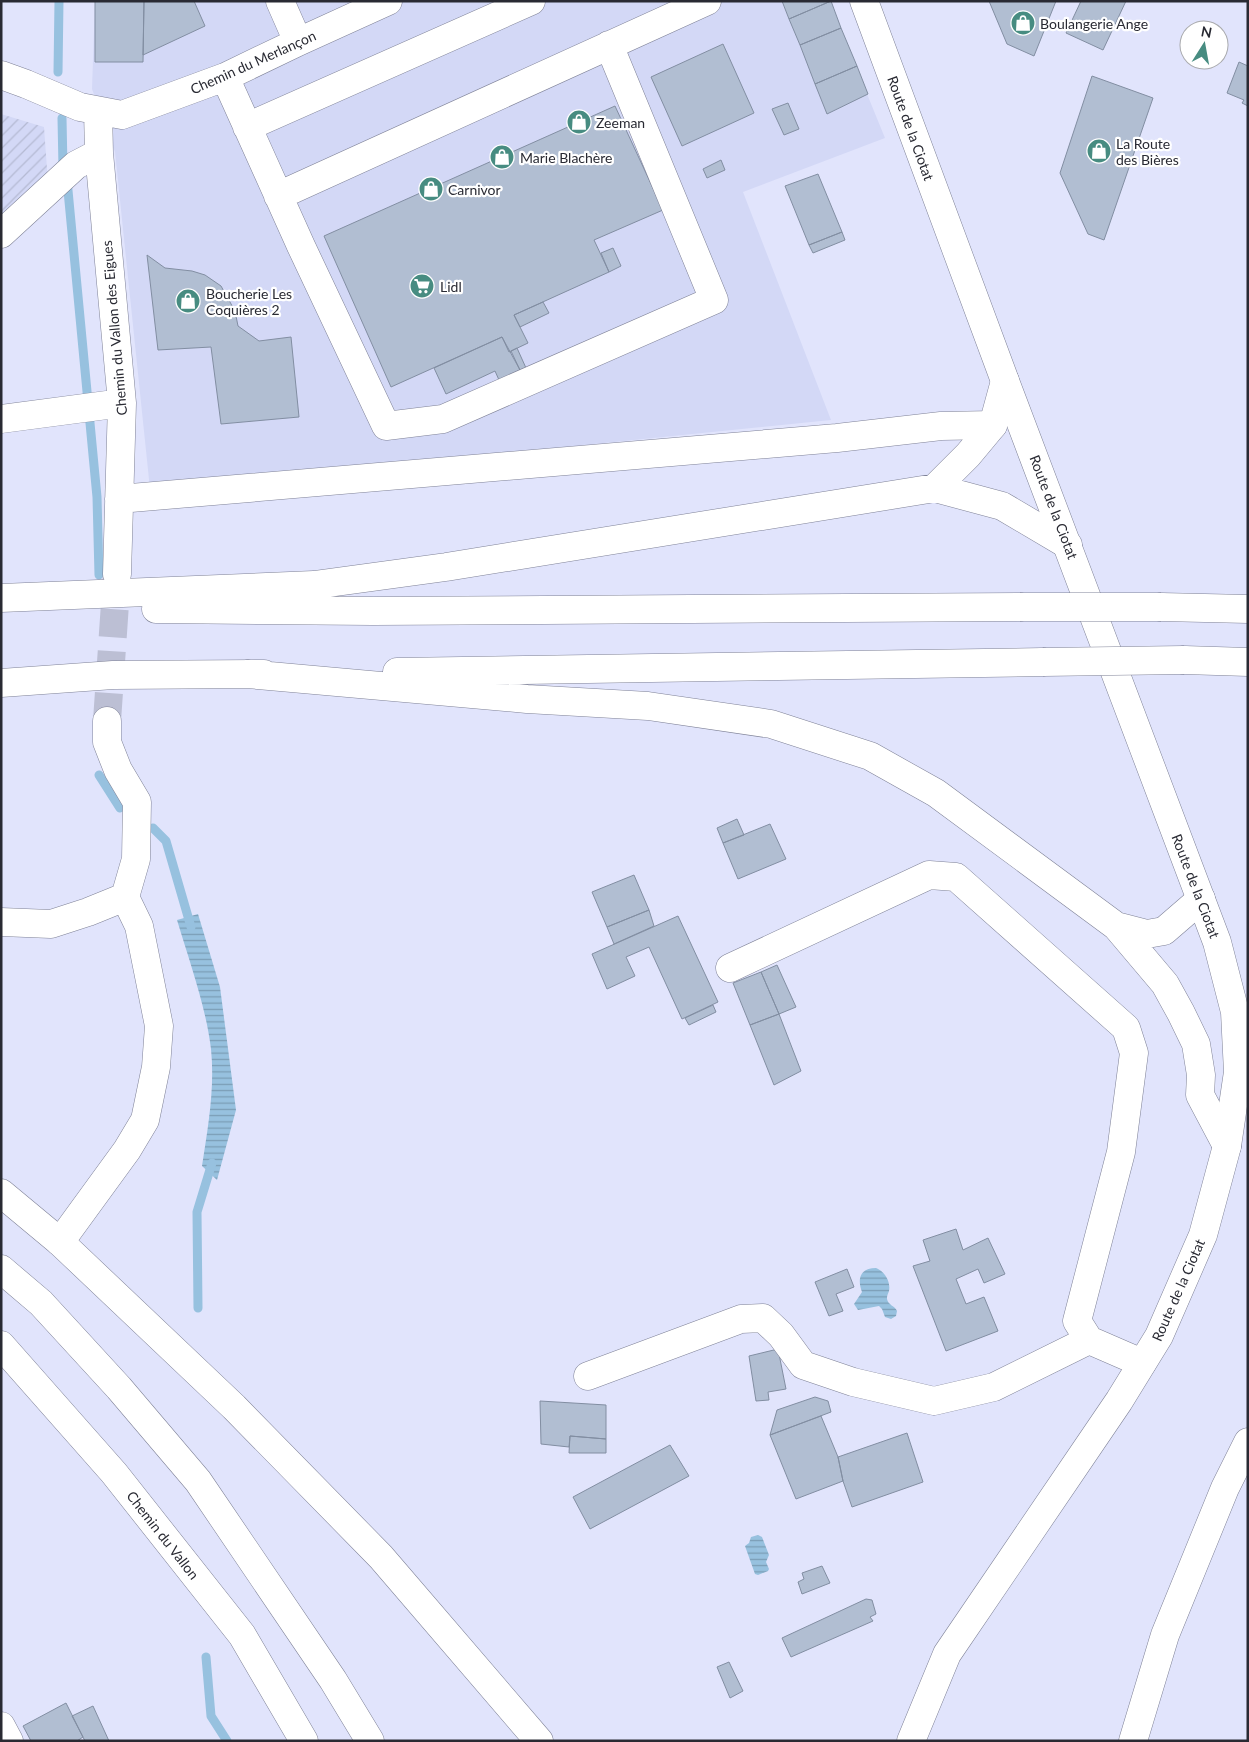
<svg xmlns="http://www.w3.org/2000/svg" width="1249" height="1742" viewBox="0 0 1249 1742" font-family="Lato,sans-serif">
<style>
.built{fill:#d3d8f6}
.industrial{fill:url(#industrial-furrows)}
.water{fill:url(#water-rules)}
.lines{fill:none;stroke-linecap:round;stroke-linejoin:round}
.stream{stroke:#97c1df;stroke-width:9}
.building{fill:#b1bed2;stroke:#828ea2}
.minor-tunnel{stroke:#bcbfd4;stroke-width:28;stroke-dasharray:28 14;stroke-linecap:butt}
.minor-casing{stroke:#7f8297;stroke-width:29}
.major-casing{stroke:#7f8297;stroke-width:29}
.highway-casing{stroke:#7f8297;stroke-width:29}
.minor{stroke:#fff;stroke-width:28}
.major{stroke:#fff;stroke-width:28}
.highway{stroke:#fff;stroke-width:28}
.highway-bridge-casing{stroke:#7f8297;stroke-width:29;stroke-linecap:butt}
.highway-bridge{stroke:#fff;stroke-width:28}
.labels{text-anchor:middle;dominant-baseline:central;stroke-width:4.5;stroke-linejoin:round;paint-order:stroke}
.poi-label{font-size:14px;fill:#292a33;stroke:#fff;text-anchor:start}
.street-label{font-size:14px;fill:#292a33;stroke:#fff}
</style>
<defs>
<pattern id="industrial-furrows" width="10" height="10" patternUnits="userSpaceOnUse" patternTransform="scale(1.25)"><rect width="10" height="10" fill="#d3d8f6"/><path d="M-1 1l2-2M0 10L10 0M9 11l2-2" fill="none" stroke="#b5bad3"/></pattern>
<pattern id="water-rules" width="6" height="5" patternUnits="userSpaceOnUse" patternTransform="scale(1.25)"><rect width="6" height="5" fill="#97c1df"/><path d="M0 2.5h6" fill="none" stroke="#7b9db5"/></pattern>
</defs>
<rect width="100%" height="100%" fill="#e1e4fc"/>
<path class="built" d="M95,1H829L885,138L743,192L831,420L150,489L115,152L92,89Z"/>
<path class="industrial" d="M1,114L44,127L48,183L1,225Z"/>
<path class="water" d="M198,914L220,987L236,1110L217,1180L202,1166C208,1127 215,1088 211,1049C206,1007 189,960 177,920Z
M876,1268C884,1271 891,1281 889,1291C888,1294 887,1295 887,1299C888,1305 895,1306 897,1311L896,1316L891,1319L885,1317L882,1309L879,1306L858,1310L854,1304L862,1292C857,1279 860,1268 876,1268Z
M758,1535L762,1537L769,1555L766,1562L769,1569L768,1571L758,1575L755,1574L745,1546L749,1543L751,1537Z"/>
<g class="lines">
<path class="stream" d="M58,72L59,1
M62,118L63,168L67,180L97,497L99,575
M99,775L120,808
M153,828L166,841L191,927
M198,1308L197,1212L212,1163
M206,1657L211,1716L227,1741"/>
</g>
<path class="building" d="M95,1H144L143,62H95Z
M144,1H194L205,26L143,55Z
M782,1H831L789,19Z
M831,1L841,28L800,45L789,19Z
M989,1H1056L1034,56L1007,44Z
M1081,1H1126L1103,50L1066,33Z
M841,28L857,66L815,84L800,45Z
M723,44L754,113L682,146L651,77Z
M1239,62L1248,66V106L1242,103L1244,100L1227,93Z
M857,66L868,94L827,114L815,84Z
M1092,76L1153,98L1104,240L1088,234L1060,173Z
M788,103L799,129L784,135L772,109Z
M615,106L663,210L594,240L609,272L514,315L528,343L509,352L502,337L391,387L324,236Z
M721,160L725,170L707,178L703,169Z
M818,174L842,232L809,245L785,186Z
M842,232L845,240L813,253L809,245Z
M613,248L621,266L609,272L601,253Z
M147,255L165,268L192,271L205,275L221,286L235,311L238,326L259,341L291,337L299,417L221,424L211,347L158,350Z
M543,302L549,313L520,327L514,315Z
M502,337L520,370L499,380L495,371L446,394L434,368Z
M517,348L526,368L520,370L511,351Z
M737,819L744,835L723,843L717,828Z
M770,824L786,859L738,879L723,843Z
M634,875L649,910L607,927L592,892Z
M649,910L654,926L614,944L607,927Z
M678,916L718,1002L682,1019L649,947L626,957L635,976L607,989L592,954Z
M777,965L796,1007L779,1014L761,972Z
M761,972L779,1014L750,1025L733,983Z
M713,1005L716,1012L689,1025L685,1018Z
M779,1014L801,1071L774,1085L750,1025Z
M956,1229L963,1250L988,1238L1005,1274L984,1283L978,1269L956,1279L966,1304L984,1297L998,1331L946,1351L913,1266L930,1261L923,1240Z
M847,1269L854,1287L836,1294L843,1311L829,1316L815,1282Z
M778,1349L786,1389L768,1392L769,1400L756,1401L749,1356Z
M815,1397L828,1401L831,1412L770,1435L777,1410Z
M540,1401L606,1405V1439L570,1436L569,1447L541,1444Z
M821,1416L838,1457L843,1481L796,1499L770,1435Z
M907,1433L923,1482L852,1507L843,1481L838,1457Z
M570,1436L606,1439V1453H569Z
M670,1445L689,1476L590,1529L573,1497Z
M822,1566L830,1583L802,1594L798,1582L804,1579L802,1573Z
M866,1599L872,1600L876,1614L870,1617L873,1621L791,1657L782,1638Z
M729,1662L743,1691L730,1698L717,1667Z
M66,1703L83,1737L77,1741H31L23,1726Z
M93,1706L109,1741H85L72,1716Z"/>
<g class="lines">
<path class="minor-tunnel" d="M107,721L117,574"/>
<defs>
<path id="minor" d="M280,1L298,42
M1,75L26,84L80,107L122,115L225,77L298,42L388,1
M225,77L301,246L386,426L443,419L714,300L609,45
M98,111L99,153L122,403L117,574
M247,127L531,1
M278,196L707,1
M1,234L76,165L99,153
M1,419L122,403
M119,499L837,438L941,426L993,425
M1,922L51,924L88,912L125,897L136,859L137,802L118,770L107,742V721
M730,968L929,875L956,877L1126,1028L1134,1053L1121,1152L1077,1321L1089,1340L1142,1363
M60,1242L127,1150L145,1120L156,1067L159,1026L139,926L125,897
M1,1345L114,1473L242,1635L304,1741
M588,1376L741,1319L763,1318L781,1335L803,1365L853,1382L934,1401L994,1387L1089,1340
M1,1726L9,1741"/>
<path id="major" d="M864,1L1005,381L1217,942L1235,1012L1238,1072L1227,1146L1203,1235L1159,1336L1119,1401L947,1654L911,1741"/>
<path id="highway" d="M935,488L968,455L993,425L1005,381
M1,598L314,585L446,567L935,488L1002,506L1068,545
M1161,607L1248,609
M156,609L373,611L1020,607
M1184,660L1248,662
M397,672L1043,662
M247,674L527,699L648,706L771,724L870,756L936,793L1116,926L1165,984L1181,1013L1196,1044L1201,1075L1200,1095L1227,1146
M1,683L113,675L264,674
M1116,926L1147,934L1164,931L1201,899
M1,1193L60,1242L234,1407L381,1557L539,1741
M1,1269L41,1303L119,1388L198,1481L333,1680L370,1741
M1133,1741L1165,1635L1225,1488L1248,1442"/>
</defs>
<use href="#minor" class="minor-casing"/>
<use href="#major" class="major-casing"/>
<use href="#highway" class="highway-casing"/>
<use href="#minor" class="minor"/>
<use href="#major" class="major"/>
<use href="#highway" class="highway"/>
<defs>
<path id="highway-bridge" d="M1020,607H1161
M1043,662L1184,660"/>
</defs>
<use href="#highway-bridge" class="highway-bridge-casing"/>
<use href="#highway-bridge" class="highway-bridge"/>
</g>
<defs>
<symbol id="shop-disc" viewBox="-11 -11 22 22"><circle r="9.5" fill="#478c81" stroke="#fff"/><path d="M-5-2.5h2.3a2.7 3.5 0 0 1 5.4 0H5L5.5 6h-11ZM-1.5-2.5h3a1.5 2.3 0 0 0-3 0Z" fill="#fff"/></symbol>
<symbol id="supermarket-disc" viewBox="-11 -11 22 22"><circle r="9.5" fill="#478c81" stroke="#fff"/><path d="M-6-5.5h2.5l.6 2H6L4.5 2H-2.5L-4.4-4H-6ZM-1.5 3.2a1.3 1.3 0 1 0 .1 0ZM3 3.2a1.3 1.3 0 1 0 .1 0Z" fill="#fff"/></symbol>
</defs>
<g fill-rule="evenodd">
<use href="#shop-disc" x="1009" y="9" width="28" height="28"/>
<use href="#shop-disc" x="565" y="108" width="28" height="28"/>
<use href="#shop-disc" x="1085" y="137" width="28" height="28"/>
<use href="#shop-disc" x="488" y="143" width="28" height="28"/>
<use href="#shop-disc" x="417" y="175" width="28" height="28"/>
<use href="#supermarket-disc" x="408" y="272" width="28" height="28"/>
<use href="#shop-disc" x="174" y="287" width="28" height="28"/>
</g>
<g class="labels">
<g class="poi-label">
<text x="1040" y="23">Boulangerie Ange</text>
<text x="596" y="122">Zeeman</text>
<text x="1116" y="143">La Route<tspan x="1116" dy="16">des Bières</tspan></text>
<text x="520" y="157">Marie Blachère</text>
<text x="448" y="189">Carnivor</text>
<text x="440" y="286">Lidl</text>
<text x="206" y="293">Boucherie Les<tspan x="206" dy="16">Coquières 2</tspan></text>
</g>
<g class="street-label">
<text transform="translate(253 62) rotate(-24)">Chemin du Merlançon</text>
<text transform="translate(911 128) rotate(70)">Route de la Ciotat</text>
<text transform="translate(114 328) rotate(-95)">Chemin du Vallon des Eigues</text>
<text transform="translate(1054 507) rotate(69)">Route de la Ciotat</text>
<text transform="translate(1196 886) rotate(69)">Route de la Ciotat</text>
<text transform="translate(1178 1290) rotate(-66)">Route de la Ciotat</text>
<text transform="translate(163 1535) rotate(52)">Chemin du Vallon</text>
</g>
</g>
<rect width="1249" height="1742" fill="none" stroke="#292a33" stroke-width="5"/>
<g transform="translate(1204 45) rotate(11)"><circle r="24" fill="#ffffff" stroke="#a9aaad"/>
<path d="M0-4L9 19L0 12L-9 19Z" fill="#478c81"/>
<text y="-8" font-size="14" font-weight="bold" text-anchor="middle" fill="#292a33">N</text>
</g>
</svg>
